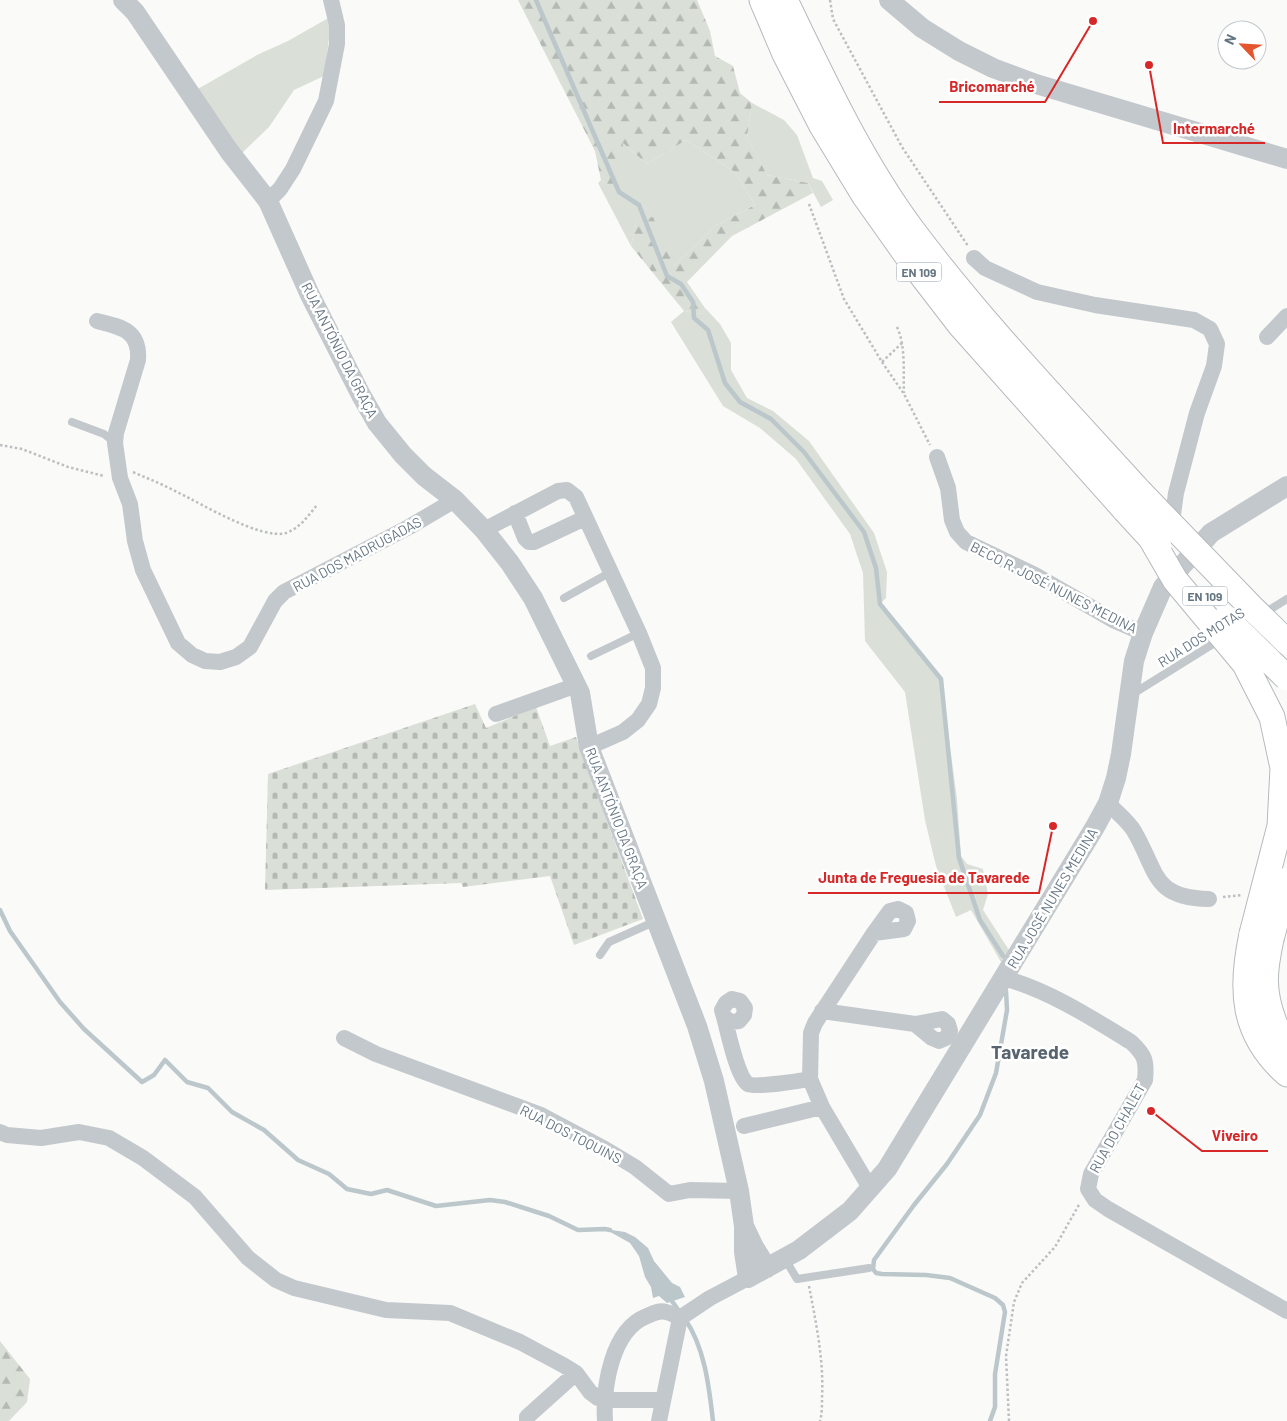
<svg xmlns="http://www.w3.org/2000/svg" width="1287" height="1421" viewBox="0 0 1287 1421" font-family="Barlow,sans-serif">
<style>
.green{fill:#dadfd7}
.forest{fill:url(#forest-firs)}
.cemetery{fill:url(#cemetery-stones)}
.water{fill:#bbc7cb}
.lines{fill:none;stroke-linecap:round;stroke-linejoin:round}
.stream{stroke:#bbc7cb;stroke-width:4.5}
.primary-casing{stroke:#b5babe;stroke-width:27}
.path{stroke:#bbbfc2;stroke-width:2.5;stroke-dasharray:2.5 2.5;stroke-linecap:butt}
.service{stroke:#c3c8cc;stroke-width:8}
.minor{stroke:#c3c8cc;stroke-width:16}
.tertiary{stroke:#c3c8cc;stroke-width:20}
.primary{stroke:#fff;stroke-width:25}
.primary-bridge-casing{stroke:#b5babe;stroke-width:27;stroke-linecap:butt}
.primary-bridge{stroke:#fff;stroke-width:25}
.labels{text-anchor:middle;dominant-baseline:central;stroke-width:5;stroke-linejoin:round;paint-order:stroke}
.shield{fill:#fff;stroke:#939fa8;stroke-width:1}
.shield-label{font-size:12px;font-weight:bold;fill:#657683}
.street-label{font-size:14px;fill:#657683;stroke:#fff}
.district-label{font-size:19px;font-weight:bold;fill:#57646e;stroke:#fff}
.leader{fill:none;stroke:#d62828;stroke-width:2}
.callout-dot{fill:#d62828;stroke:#fff;stroke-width:2}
.callout-label{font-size:15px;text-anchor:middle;font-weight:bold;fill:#d62828;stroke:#fff;stroke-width:5;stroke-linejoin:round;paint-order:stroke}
</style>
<defs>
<pattern id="forest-firs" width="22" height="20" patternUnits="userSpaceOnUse" patternTransform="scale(1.25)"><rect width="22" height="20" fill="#dadfd7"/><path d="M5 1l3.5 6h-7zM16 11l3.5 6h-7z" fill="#b4b9b4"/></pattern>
<pattern id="cemetery-stones" width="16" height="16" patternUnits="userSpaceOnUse" patternTransform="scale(1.25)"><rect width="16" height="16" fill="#dadfd7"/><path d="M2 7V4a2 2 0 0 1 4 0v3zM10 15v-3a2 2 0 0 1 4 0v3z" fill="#b4b9b4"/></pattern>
</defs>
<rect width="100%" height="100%" fill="#fafaf8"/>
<path class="green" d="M332,16L324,76L294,90L269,127L241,154L196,90L259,54L288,41Z
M752,103L784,120L797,135L813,178L822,181L833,200L821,207L808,183L767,175L747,137Z
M686,140L735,172L755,205L715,226L674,266L637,219L631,246L598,183L601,180L609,185L623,143L647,164Z
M705,308L720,324L731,343V370L747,398L773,411L809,441L874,533L887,572L886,598L880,604L941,679L957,799L961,856L967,864L983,869L988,894L983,910L1009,950L1001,962L971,910L956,917L936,866L925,820L905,692L865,641L863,573L850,534L796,459L760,428L723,406L671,322L684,311L701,314Z"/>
<path class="forest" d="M518,0H697L710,31L715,56L733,66L740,93L752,103L747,137L767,175L808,183L813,193L732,236L687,282L705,308L701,314L684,311L631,246L637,219L653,217L674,266L715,226L755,205L735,172L686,140L647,164L623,143L619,183L609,185L601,180L595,151Z
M0,1341L30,1379L27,1402L9,1421H0Z"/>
<path class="cemetery" d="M475,704L486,728L536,707L550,746L576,737L643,919L574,945L550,876L463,887L461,883L265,890L268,774Z"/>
<path class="water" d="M605,1229L625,1232L635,1237L648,1248L654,1261L672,1283L680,1287L685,1297L667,1303L659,1296L653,1298L651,1287L645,1277L639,1256L630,1243Z"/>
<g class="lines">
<path class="stream" d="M536,0L619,192L639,205L667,276L681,284L693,302L694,318L708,330L725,383L740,402L771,419L804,452L864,532L876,568L880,604L941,679L959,858L980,920L1003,956
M0,910L10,931L60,1002L84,1029L142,1082L154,1075L165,1060L187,1082L208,1088L232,1112L264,1130L298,1160L329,1174L347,1189L371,1194L387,1190L436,1206L490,1200L505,1202L549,1216L578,1230L605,1229L610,1230
M669,1297L679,1311
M685,1319C705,1348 709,1387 713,1421
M990,1421L995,1407V1374L1005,1312L1003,1305L995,1298L950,1278L926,1275L882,1274L876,1273L873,1269L874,1260L914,1205L947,1164L980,1115L996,1073L1007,1010L1006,991"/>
<defs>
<path id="primary" d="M762,0L785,54L822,126L864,195L910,260L960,325L1125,510
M785,0C823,79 861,161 913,231C982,323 1062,406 1139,491
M1252,934C1240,990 1242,1034 1287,1074
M1271,939C1264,972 1262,990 1274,1022C1278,1032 1280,1039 1287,1046"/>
</defs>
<use href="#primary" class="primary-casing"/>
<path class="path" d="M830,0L833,19L902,147L968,246
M809,204L844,299L882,362L902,343
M897,327C906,346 903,372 904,393
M882,362L904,394L930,445
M0,445L22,449L68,467L104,476
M133,472C149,479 164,485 179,493C202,504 261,540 286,533C300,528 308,516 317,505
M1223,897L1243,895
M809,1286C816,1323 824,1360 822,1398C822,1406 822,1414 820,1421
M1009,1421L1006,1356L1014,1302L1022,1283L1055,1247L1080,1203"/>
<path class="service" d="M72,422L104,434L115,443
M564,598L611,572
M1240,628L1287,599
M591,656L639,633
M1131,695L1221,639
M600,955L609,942L656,921
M785,1259L797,1279L869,1268"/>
<path class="minor" d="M268,201L280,189L293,169L326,101L337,44V25L331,0
M974,258L985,268L1037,292L1095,305L1194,320L1210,329L1217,344L1214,366L1197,413L1176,493L1171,529
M97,321C121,327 140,330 138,360L116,433L115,443L120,478L130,504L135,541L143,570L178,643L192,655L205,661L220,662L236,657L250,647L275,601L284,592L409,527L455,500
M1267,337L1287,316
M937,457L948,488L952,520L957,532L966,542L1035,575L1115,621L1143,633
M515,513L525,538L529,542H534L585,518
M484,530L558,491L567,490L576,497L639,633L653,668V688L649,704L638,720L623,732L589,747
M496,714L577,685
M1108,803C1116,812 1128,821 1134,831C1158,872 1152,898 1209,899
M1004,978C1050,991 1090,1017 1131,1042C1145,1055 1147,1061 1145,1080L1091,1174L1088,1189L1095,1200L1108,1209L1287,1311
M822,1011L915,1024L942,1019L948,1024L950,1031L946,1038L939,1041L932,1038L915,1024
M724,1017L731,1022L739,1021L744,1015L745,1008L740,1001L732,999L726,1003L722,1010L724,1017C728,1031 737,1077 748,1084C755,1088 799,1081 810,1079
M344,1038L376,1054L541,1115L605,1149L635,1167L669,1194L690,1190L739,1191
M744,1126L822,1107
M0,1132L7,1135L41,1138L79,1132L109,1138L143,1158L195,1197L248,1258L276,1280L294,1288L386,1310L450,1313L520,1342L563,1365L576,1373L590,1392L598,1398L604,1400H663
M870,1188L822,1107L810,1079L811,1033L815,1023L874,933L890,911L898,909L906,913L908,921L904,929L874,933
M680,1318L710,1298L748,1278
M527,1421V1417L576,1373
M605,1421C603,1388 611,1330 647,1316C654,1313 659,1310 666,1312C671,1313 676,1316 680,1318
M659,1421L680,1318"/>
<path class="tertiary" d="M123,0L135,12L229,151L268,201L310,295L361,395L377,423L403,455L424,476L455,500L484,530L510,563L533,598L580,693L589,747L697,1026L714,1081L739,1191L744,1226
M889,0L922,28L959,51L993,68L1036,84L1287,159
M767,1268L754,1247L744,1226V1252L748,1278L799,1250L850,1211L887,1169L1095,827L1108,803L1116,778L1121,754L1134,661L1143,633L1163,587L1211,533L1287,486"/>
<use href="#primary" class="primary"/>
<defs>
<path id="primary-bridge" d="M1139,491L1252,608L1287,642
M1125,510L1159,547
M1149,535L1175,580L1245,664L1272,717L1283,768L1280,826L1252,934
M1226,618L1287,678
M1271,939L1287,880"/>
</defs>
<use href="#primary-bridge" class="primary-bridge-casing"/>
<use href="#primary-bridge" class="primary-bridge"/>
</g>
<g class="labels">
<g class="shield">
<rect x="896.5" y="262.5" width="45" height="19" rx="4"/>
<rect x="1182.5" y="586.5" width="45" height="19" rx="4"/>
</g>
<g class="shield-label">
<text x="919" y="272">EN 109</text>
<text x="1205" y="596">EN 109</text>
</g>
<g class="street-label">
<text transform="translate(340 350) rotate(63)">RUA ANTÓNIO DA GRAÇA</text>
<text transform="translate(357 554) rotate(-28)">RUA DOS MADRUGADAS</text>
<text transform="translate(1054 587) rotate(27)">BECO R. JOSÉ NUNES MEDINA</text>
<text transform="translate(1201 637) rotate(-32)">RUA DOS MOTAS</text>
<text transform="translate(617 818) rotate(69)">RUA ANTÓNIO DA GRAÇA</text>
<text transform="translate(1052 898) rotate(-59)">RUA JOSÉ NUNES MEDINA</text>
<text transform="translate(1117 1128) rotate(-61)">RUA DO CHALET</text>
<text transform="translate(571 1134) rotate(27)">RUA DOS TOQUINS</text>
</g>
<g class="district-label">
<text x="1030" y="1051">Tavarede</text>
</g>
</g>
<path class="leader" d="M1093 21L1045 102H939M1149 65L1163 143H1265M1053 826L1039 893H808M1151 1111L1202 1151H1268"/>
<g class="callout-dot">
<circle cx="1093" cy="21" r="5"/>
<circle cx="1149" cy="65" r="5"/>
<circle cx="1053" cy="826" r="5"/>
<circle cx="1151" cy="1111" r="5"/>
</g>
<g class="callout-label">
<text x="992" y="92">Bricomarché</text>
<text x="1214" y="134">Intermarché</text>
<text x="924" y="883">Junta de Freguesia de Tavarede</text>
<text x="1235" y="1141">Viveiro</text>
</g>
<g transform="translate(1242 45) rotate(295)"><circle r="24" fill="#ffffff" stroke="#c1c8cd"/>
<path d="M0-4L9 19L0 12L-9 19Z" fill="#e4572e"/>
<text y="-8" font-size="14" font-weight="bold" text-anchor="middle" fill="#657683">N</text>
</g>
</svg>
